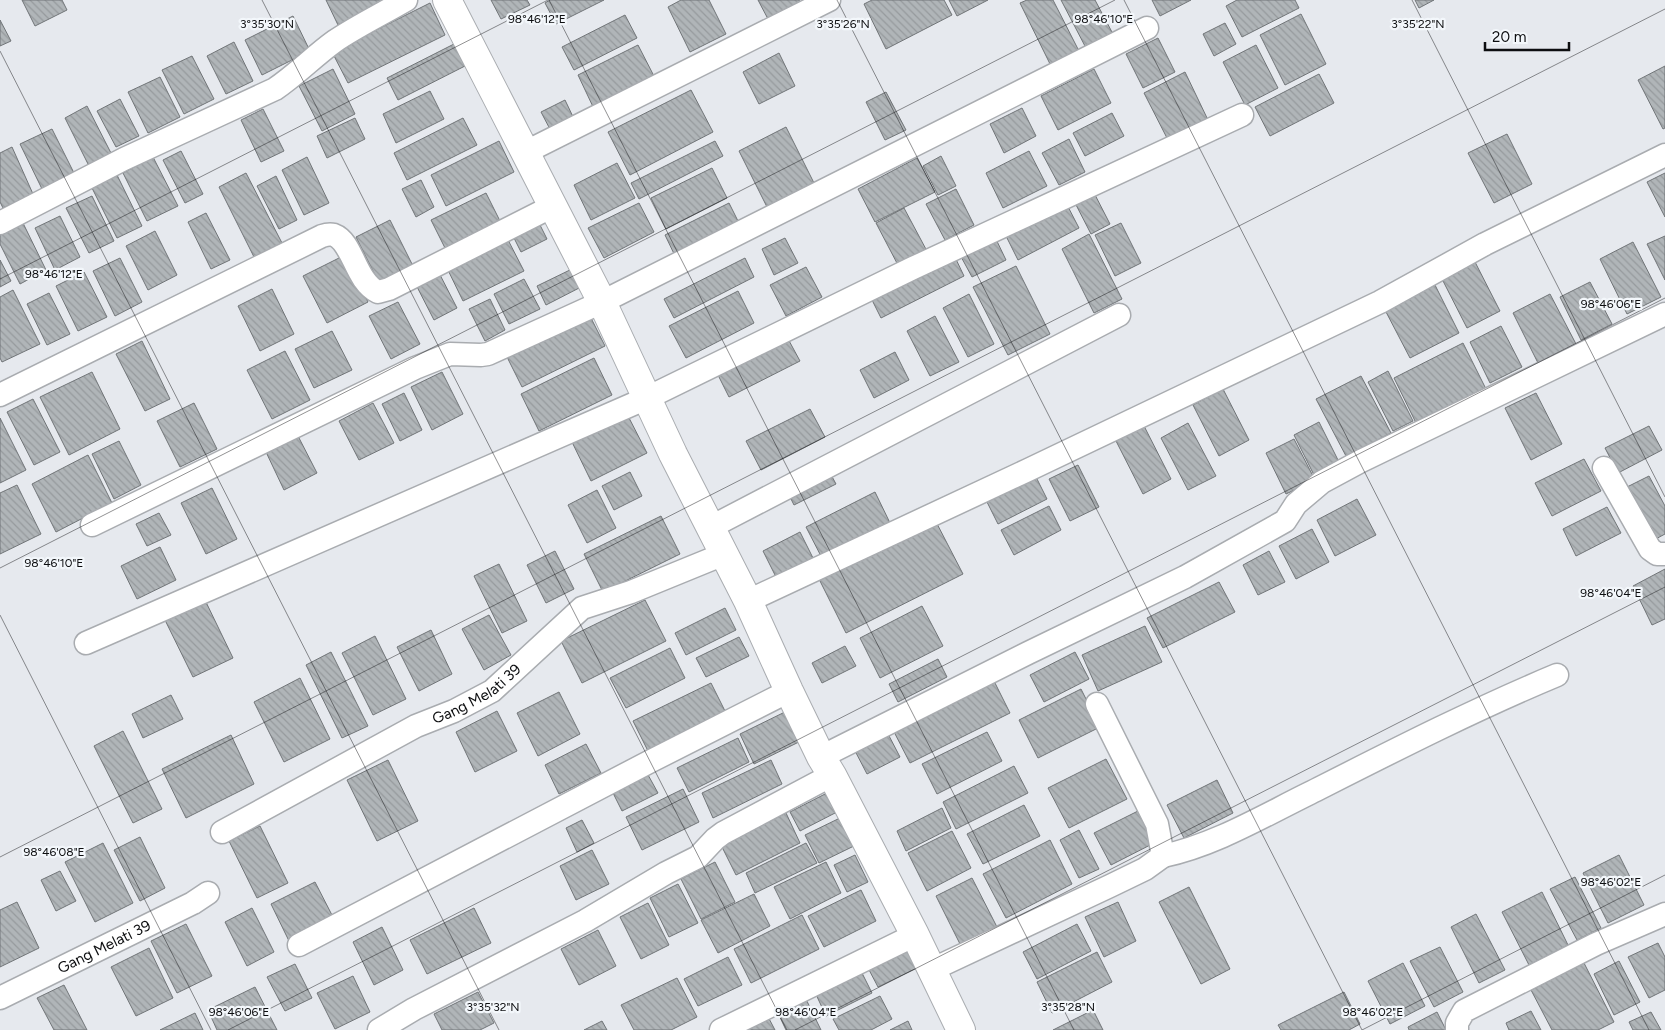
<svg xmlns="http://www.w3.org/2000/svg" width="1665" height="1030" viewBox="0 0 1665 1030" font-family="Figtree,sans-serif">
<style>
.building{fill:url(#building-back-hatch);stroke:#717578}
.lines{fill:none;stroke-linecap:round;stroke-linejoin:round}
.minor-casing{stroke:#a9acb0;stroke-width:25}
.tertiary-casing{stroke:#a9acb0;stroke-width:30}
.minor{stroke:#fff;stroke-width:22}
.tertiary{stroke:#fff;stroke-width:28}
.ticks{fill:none;stroke:#0d0e10;stroke-width:1;stroke-opacity:0.45}
.labels{text-anchor:middle;dominant-baseline:central;stroke-width:4.5;stroke-linejoin:round;paint-order:stroke}
.street-label{font-size:15px;fill:#0d0e10;stroke:#f3f7fb}
.ticks-label{font-size:12px;text-anchor:middle;fill:#0d0e10;stroke:#f3f7fb;stroke-width:4.5;stroke-linejoin:round;paint-order:stroke}
</style>
<defs>
<pattern id="building-back-hatch" width="6" height="6" patternUnits="userSpaceOnUse" patternTransform="scale(1.25)"><rect width="6" height="6" fill="#b0b5b8"/><path d="M-1 5l2 2M0 0l6 6M5-1l2 2" fill="none" stroke="#969a9d"/></pattern>
</defs>
<rect width="100%" height="100%" fill="#e6e9ee"/>
<path class="building" d="M22,0H62L67,10L35,26Z
M326,0H388L338,25Z
M491,0H527L530,5L501,19Z
M550,0H604L556,24L545,3Z
M681,0H709L726,34L690,52L668,7Z
M758,0H799L800,2L768,19Z
M872,0H944L952,15L886,49L864,4Z
M949,0H988L957,16Z
M1027,0H1053L1080,53L1052,68L1020,3Z
M1061,0H1095L1113,34L1086,48Z
M1152,0H1191L1160,16Z
M1237,0H1295L1299,8L1242,37L1226,6Z
M1415,0H1434L1419,8Z
M430,3L445,35L348,83L332,52Z
M1301,14L1326,64L1285,85L1260,35Z
M625,15L637,38L574,70L562,47Z
M293,16L310,51L262,75L245,40Z
M0,20L11,41L0,46Z
M1225,23L1236,44L1214,56L1203,34Z
M1158,38L1175,72L1143,88L1126,54Z
M234,42L253,81L226,94L207,56Z
M454,44L465,66L398,100L387,78Z
M638,45L656,80L595,111L578,75Z
M1256,45L1278,88L1245,105L1223,62Z
M779,53L795,86L759,104L743,72Z
M192,56L214,99L184,114L162,70Z
M1665,66V128L1663,129L1638,80Z
M333,69L355,114L322,131L299,86Z
M1094,69L1111,103L1058,130L1041,96Z
M1185,72L1208,120L1168,140L1144,93Z
M1319,74L1334,103L1270,136L1255,107Z
M160,77L180,117L148,133L128,92Z
M691,90L713,132L630,175L608,132Z
M430,91L444,119L396,143L383,114Z
M886,92L906,130L885,140L866,102Z
M120,99L139,136L116,147L97,111Z
M565,100L575,121L552,133L541,112Z
M87,106L112,155L89,166L65,118Z
M1022,108L1036,136L1004,153L990,124Z
M263,109L284,151L261,162L241,120Z
M1112,113L1124,136L1085,156L1073,133Z
M355,118L365,139L327,158L317,136Z
M463,118L477,145L407,180L394,153Z
M786,127L814,183L767,207L739,151Z
M52,129L75,175L43,191L20,144Z
M1507,134L1532,184L1494,203L1468,153Z
M1069,139L1085,172L1059,185L1042,153Z
M499,141L514,172L446,206L431,175Z
M715,141L723,156L639,199L631,183Z
M12,147L33,194L3,208L0,202V153Z
M181,151L203,194L185,203L163,160Z
M1029,151L1047,186L1003,208L986,173Z
M941,156L956,186L938,195L923,166Z
M153,157L178,206L147,221L123,173Z
M307,157L329,203L304,215L282,170Z
M917,158L935,192L875,222L858,189Z
M617,163L635,198L591,220L574,185Z
M712,168L727,198L666,229L651,198Z
M246,173L282,243L254,257L219,187Z
M1665,173V217L1647,182Z
M117,175L142,226L117,238L92,188Z
M276,176L297,220L279,229L257,186Z
M421,180L434,207L416,217L402,189Z
M956,189L974,225L945,240L926,204Z
M1092,189L1110,224L1091,234L1073,199Z
M486,193L500,221L445,248L431,220Z
M92,196L114,241L89,253L66,208Z
M1064,199L1079,228L1018,260L1003,230Z
M639,203L654,232L604,258L588,228Z
M729,203L742,229L678,262L665,235Z
M904,208L928,253L899,267L876,223Z
M206,213L230,260L211,269L188,222Z
M60,216L80,257L55,270L35,228Z
M390,220L414,268L380,285L356,237Z
M22,221L46,270L20,284L0,244V232Z
M538,221L547,239L521,252L512,234Z
M1121,223L1141,263L1115,276L1095,235Z
M155,231L177,275L148,290L126,246Z
M1089,234L1122,299L1094,313L1062,249Z
M994,235L1006,260L972,277L959,253Z
M506,236L524,271L463,301L446,266Z
M1665,236V280L1647,244Z
M785,238L798,263L774,275L762,249Z
M1633,242L1661,297L1627,314L1600,259Z
M953,253L964,276L881,318L870,296Z
M345,255L368,302L327,323L303,276Z
M120,258L142,302L115,316L93,271Z
M745,258L754,277L674,318L664,299Z
M0,260L11,281L0,287Z
M1474,260L1500,311L1467,328L1441,277Z
M1016,266L1050,334L1008,355L973,287Z
M436,267L457,308L434,320L413,279Z
M806,267L822,297L786,316L770,285Z
M574,268L583,286L546,305L537,286Z
M84,272L107,317L78,331L56,286Z
M524,279L540,309L509,324L494,294Z
M1590,282L1612,324L1581,340L1560,297Z
M1435,285L1459,333L1410,358L1385,310Z
M272,289L294,334L260,351L238,306Z
M13,290L40,344L2,362L0,358V297Z
M738,291L754,323L686,358L669,326Z
M49,293L70,334L47,345L27,304Z
M969,294L994,344L968,357L943,308Z
M1550,294L1576,344L1538,363L1513,313Z
M490,299L505,330L485,341L469,309Z
M398,302L420,344L391,359L369,316Z
M589,314L605,346L522,387L506,355Z
M935,316L959,362L930,376L907,331Z
M1501,326L1522,367L1490,383L1470,342Z
M332,331L352,370L314,388L295,349Z
M787,337L800,361L729,397L717,373Z
M142,341L170,399L145,411L116,354Z
M1463,343L1486,389L1417,425L1394,378Z
M285,351L310,400L272,419L247,370Z
M895,352L909,380L874,398L860,370Z
M594,358L612,395L539,431L521,394Z
M1388,371L1413,421L1393,431L1368,382Z
M92,372L120,429L69,455L40,397Z
M442,372L463,414L432,430L411,387Z
M1361,376L1391,433L1346,456L1316,399Z
M1223,389L1249,440L1219,456L1193,405Z
M404,393L422,430L400,441L382,404Z
M1536,393L1562,444L1531,460L1505,408Z
M33,399L60,452L34,465L7,412Z
M194,403L217,449L180,467L157,421Z
M373,403L394,443L359,460L339,421Z
M810,409L825,437L761,470L746,441Z
M626,412L647,453L591,481L571,440Z
M0,418L26,470L0,483Z
M1319,422L1339,462L1314,475L1294,435Z
M1188,423L1216,476L1188,490L1161,438Z
M1143,424L1171,479L1143,494L1115,439Z
M1649,426L1662,450L1618,473L1605,448Z
M298,436L317,473L284,490L266,452Z
M1294,439L1315,480L1286,494L1266,453Z
M119,441L141,485L114,499L92,454Z
M88,455L112,503L56,532L32,484Z
M1584,459L1601,491L1552,516L1535,483Z
M1078,465L1099,507L1070,521L1049,479Z
M829,471L836,484L794,505L787,491Z
M1033,471L1047,499L998,524L984,496Z
M630,472L642,496L614,510L602,486Z
M1649,476L1665,506V534L1652,541L1625,488Z
M17,485L41,534L0,554V493Z
M212,488L237,539L206,554L181,503Z
M597,490L616,528L587,543L568,505Z
M875,492L891,525L823,560L806,527Z
M1357,499L1376,535L1335,556L1317,520Z
M1049,506L1061,530L1014,555L1001,530Z
M1607,507L1621,533L1576,556L1563,529Z
M159,513L171,535L147,546L136,524Z
M661,516L680,554L603,592L584,554Z
M934,518L963,574L846,633L818,577Z
M1312,529L1329,562L1296,579L1279,546Z
M800,532L816,564L779,583L763,551Z
M160,547L176,580L137,599L121,566Z
M555,551L574,589L546,603L527,565Z
M1269,551L1285,582L1258,595L1243,565Z
M499,564L527,621L502,633L474,576Z
M1665,569V619L1652,625L1633,586Z
M1219,582L1235,612L1163,648L1147,618Z
M204,598L233,658L193,677L164,618Z
M645,600L666,641L582,683L561,641Z
M922,606L943,646L880,678L860,638Z
M725,608L736,630L686,655L675,633Z
M489,615L511,655L484,670L462,629Z
M1145,626L1162,662L1098,691L1082,655Z
M431,630L452,674L419,691L397,647Z
M375,636L406,699L373,715L342,653Z
M739,637L749,656L706,677L696,658Z
M845,646L856,666L822,683L812,663Z
M670,648L685,678L626,708L610,678Z
M331,652L368,726L342,738L306,665Z
M1075,652L1089,679L1044,702L1030,675Z
M938,659L947,677L898,702L889,684Z
M991,675L1010,713L910,763L891,726Z
M300,678L330,739L284,762L254,702Z
M711,683L726,713L648,751L633,721Z
M1081,689L1100,727L1038,758L1019,720Z
M559,692L580,734L538,756L517,713Z
M171,695L183,719L143,738L132,714Z
M791,709L805,739L754,764L740,734Z
M497,711L517,751L475,772L456,732Z
M886,730L900,757L867,774L853,747Z
M123,731L162,809L133,823L94,746Z
M987,732L1002,761L937,794L922,764Z
M231,735L254,784L186,818L162,769Z
M738,738L749,762L689,792L677,768Z
M586,744L601,773L559,794L545,765Z
M1106,759L1127,799L1069,828L1048,788Z
M388,760L418,821L377,841L347,780Z
M771,760L782,784L713,818L702,793Z
M1014,766L1028,793L956,829L943,802Z
M647,773L658,793L622,811L612,791Z
M1217,780L1233,813L1184,838L1167,805Z
M683,789L699,822L642,850L626,817Z
M827,793L837,812L800,831L790,812Z
M1024,805L1040,836L983,864L967,834Z
M942,808L951,828L906,851L897,831Z
M1142,809L1158,841L1111,865L1094,833Z
M786,813L800,843L736,875L721,845Z
M842,817L856,845L819,863L805,835Z
M582,820L594,843L577,852L566,828Z
M260,826L288,883L257,898L229,841Z
M1079,830L1099,869L1079,878L1060,840Z
M952,831L971,868L927,891L908,853Z
M140,837L165,888L140,901L114,850Z
M1050,840L1072,884L1006,918L983,874Z
M103,843L133,903L95,922L65,862Z
M806,843L817,863L755,893L746,873Z
M592,850L609,884L576,900L560,866Z
M855,855L868,882L847,892L834,865Z
M1619,855L1644,905L1608,923L1583,873Z
M715,862L735,902L701,919L681,879Z
M826,862L841,893L790,919L774,887Z
M60,871L76,901L56,911L41,880Z
M1575,877L1601,928L1577,940L1550,889Z
M972,878L997,927L961,946L936,896Z
M315,882L334,919L289,941L271,904Z
M678,884L698,923L669,937L650,898Z
M1189,887L1230,969L1201,984L1159,902Z
M861,890L876,921L824,947L808,916Z
M1542,892L1568,945L1529,965L1502,912Z
M754,894L770,926L718,953L701,920Z
M17,902L39,948L0,967V910Z
M1118,902L1136,941L1104,957L1085,917Z
M648,903L669,945L641,959L620,917Z
M252,908L274,952L247,966L225,922Z
M474,908L491,943L427,974L410,940Z
M1476,914L1505,970L1479,983L1451,927Z
M802,915L819,949L751,983L734,949Z
M186,924L212,976L177,993L151,941Z
M1077,924L1091,951L1037,979L1023,952Z
M382,927L403,970L374,985L353,942Z
M598,930L616,966L579,985L561,949Z
M1658,943L1665,957V990L1649,998L1628,957Z
M908,945L919,967L878,987L867,966Z
M1440,947L1463,992L1434,1007L1410,961Z
M149,948L173,998L136,1016L111,967Z
M1097,952L1112,982L1052,1013L1037,982Z
M728,957L742,985L698,1006L684,979Z
M1619,961L1640,1002L1614,1015L1594,974Z
M1403,963L1425,1006L1390,1024L1368,981Z
M1584,963L1614,1022L1598,1030H1552L1531,990Z
M295,964L312,998L285,1011L267,977Z
M858,965L872,993L826,1016L813,988Z
M353,976L370,1012L335,1029L317,993Z
M677,978L697,1017L671,1030H634L621,1005Z
M64,985L87,1030H54L37,998Z
M255,987L277,1030H217L208,1010Z
M478,992L494,1023L480,1030H442L434,1014Z
M1344,992L1360,1024L1349,1030H1281L1278,1025Z
M804,995L821,1030H786L776,1009Z
M880,996L892,1019L871,1030H839L833,1019Z
M1093,1010L1103,1030H1053Z
M765,1011L775,1030H727Z
M1531,1011L1541,1030H1509L1506,1023Z
M1437,1012L1446,1030H1409L1408,1027Z
M1651,1012L1661,1030H1633L1629,1022Z
M195,1013L203,1030H160Z
M602,1021L607,1030H584Z
M908,1021L912,1030H890Z"/>
<g class="lines">
<defs>
<g id="minor">
<path d="M524,153L829,0"/>
<path d="M0,223L124,159L275,89C296,75 314,56 335,41C357,26 382,14 406,0"/>
<path d="M0,395L322,236C325,235 330,234 334,235C353,242 355,281 378,292L389,289L553,206"/>
<path d="M1604,468L1650,549L1657,554H1665"/>
<path d="M92,525L415,368L450,354L481,355L488,354L602,302L1147,28"/>
<path d="M711,527L1119,315"/>
<path d="M748,601L1028,470L1380,302L1485,244L1665,155"/>
<path d="M86,643L647,398L913,268L1242,115"/>
<path d="M821,757L1028,653L1185,577L1285,521L1296,504L1322,482L1361,461L1665,314"/>
<path id="s1" d="M222,832L416,726L454,711L492,691L582,608L631,592L724,554"/>
<path d="M1163,856C1215,845 1263,816 1310,793C1391,752 1473,710 1557,675"/>
<path d="M299,945L651,761L789,691"/>
<path d="M931,970L1110,886L1145,869L1163,856L1157,824L1097,704"/>
<path id="s2" d="M0,998L193,903L208,893"/>
<path d="M379,1030L414,1009L585,921L666,873L698,857L715,839L723,833L832,775"/>
<path d="M721,1030L915,935"/>
<path d="M1457,1030V1023L1464,1011L1596,944L1665,914"/>
</g>
<path id="tertiary" d="M447,0L602,302L673,454L748,601L789,691L821,757L832,775L915,935L961,1030"/>
</defs>
<use href="#minor" class="minor-casing"/>
<use href="#tertiary" class="tertiary-casing"/>
<use href="#minor" class="minor"/>
<use href="#tertiary" class="tertiary"/>
</g>
<path class="ticks" d="M262,0L787,1030M549,0L1074,1030M837,0L1362,1030M1124,0L1649,1030M1412,0L1665,497M0,51L499,1030M0,279L548,0M0,568L1115,0M0,615L211,1030M0,857L1665,9M228,1030L1665,298M795,1030L1665,587M1362,1030L1665,875"/>
<g class="labels">
<g class="street-label">
<text stroke="none"><textPath href="#s1" startOffset="290">Gang Melati 39</textPath></text>
<text stroke="none"><textPath href="#s2" startOffset="116">Gang Melati 39</textPath></text>
</g>
</g>
<g class="ticks-label">
<text x="537" y="23">98°46'12"E</text>
<text x="1104" y="23">98°46'10"E</text>
<text x="267" y="28">3°35'30"N</text>
<text x="843" y="28">3°35'26"N</text>
<text x="1418" y="28">3°35'22"N</text>
<text x="54" y="278">98°46'12"E</text>
<text x="1611" y="308">98°46'06"E</text>
<text x="54" y="567">98°46'10"E</text>
<text x="1611" y="597">98°46'04"E</text>
<text x="54" y="856">98°46'08"E</text>
<text x="1611" y="886">98°46'02"E</text>
<text x="493" y="1011">3°35'32"N</text>
<text x="1068" y="1011">3°35'28"N</text>
<text x="239" y="1016">98°46'06"E</text>
<text x="806" y="1016">98°46'04"E</text>
<text x="1373" y="1016">98°46'02"E</text>
</g>
<path d="M1485 42v8h84v-8" fill="none" stroke="#0d0e10" stroke-width="2.5"/>
<text x="1492" y="42" font-size="15" fill="#0d0e10" stroke="#f3f7fb" stroke-width="4" paint-order="stroke">20 m</text>
</svg>
